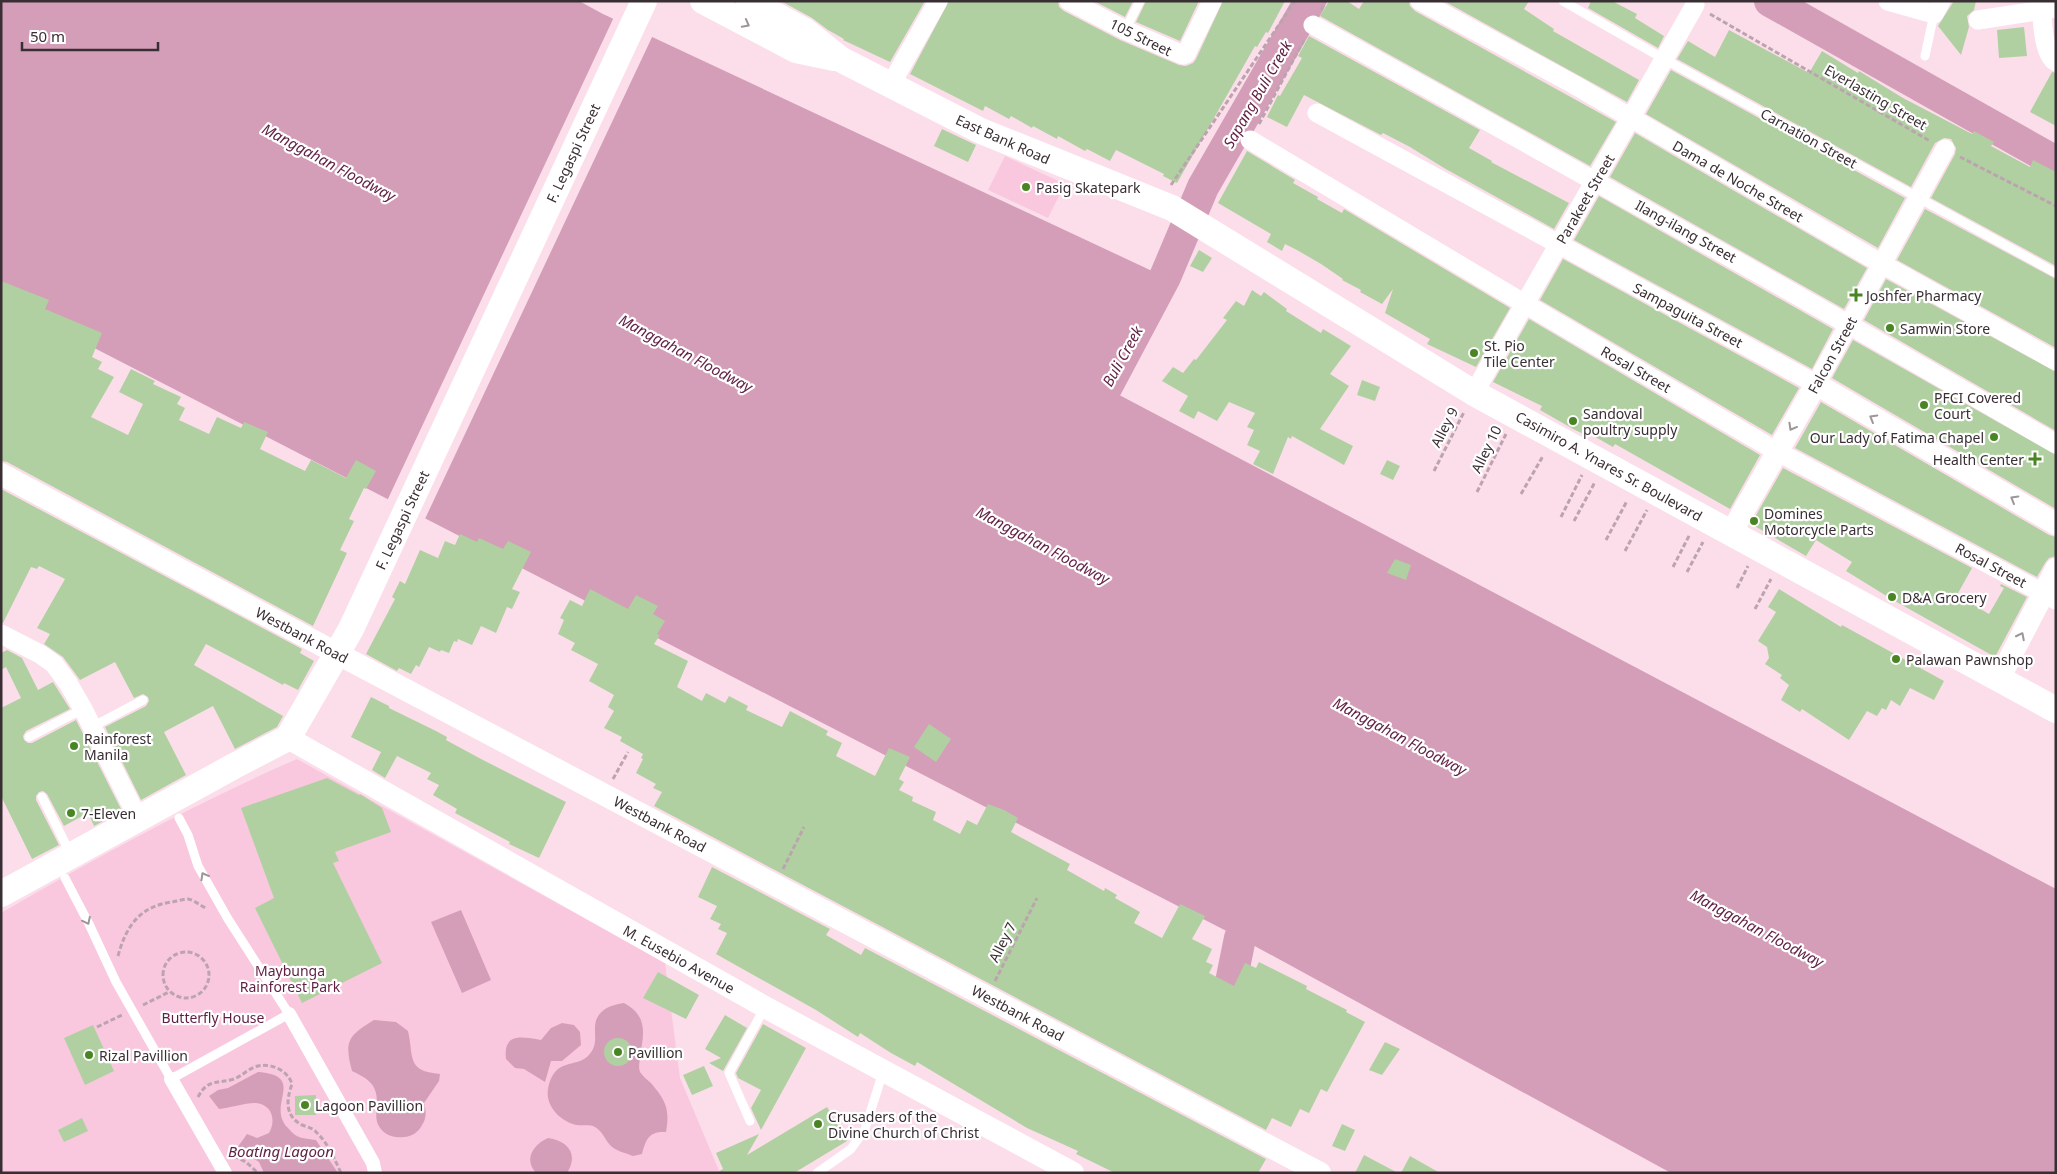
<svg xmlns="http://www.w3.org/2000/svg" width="2057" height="1174" viewBox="0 0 2057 1174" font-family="'Noto Sans',sans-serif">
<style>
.green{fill:#f9c8de}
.water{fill:#d49eb8}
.pier{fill:#fcdeeb}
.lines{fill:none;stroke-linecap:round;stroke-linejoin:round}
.river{stroke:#d49eb8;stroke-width:32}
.building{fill:#b0d0a2}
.path{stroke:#bca4af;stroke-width:3;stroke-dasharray:5 2.5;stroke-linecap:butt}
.service{stroke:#fff;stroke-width:9}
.pedestrian{stroke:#fff;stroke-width:14}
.minor{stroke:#fff;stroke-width:19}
.tertiary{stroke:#fff;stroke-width:22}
.secondary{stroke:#fff;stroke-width:26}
.oneway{stroke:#9c9699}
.poi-dot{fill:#498523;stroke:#fff;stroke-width:2}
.labels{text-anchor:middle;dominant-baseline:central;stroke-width:4.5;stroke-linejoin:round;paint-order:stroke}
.street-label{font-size:14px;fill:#392e33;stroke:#fff}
.poi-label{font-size:14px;fill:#392e33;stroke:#fff;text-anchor:start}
.park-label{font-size:14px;fill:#5f1f43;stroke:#fff}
.water-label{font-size:15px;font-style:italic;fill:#622245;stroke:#fff}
</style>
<rect width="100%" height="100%" fill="#fcdeeb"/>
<path class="green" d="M1005,156L1065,184L1048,218L988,190Z
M297,759L665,963L680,1078L720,1173H1V913C97,857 196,803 297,759Z"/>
<path class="water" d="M1,1H579L603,14L1165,277L1106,388L2056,889V1173H1671L1240,938L1,300Z
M461,910L491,980L462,993L431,922Z
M624,1003C648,1016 644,1033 640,1057C640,1061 638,1067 640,1072C643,1076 647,1080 651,1083C666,1101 670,1109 666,1132C649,1131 646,1139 642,1154L633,1156C626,1153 615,1151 610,1145C604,1138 603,1132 595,1127C590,1124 583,1126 577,1125C561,1122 545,1106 548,1089C549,1082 552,1074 558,1069C571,1060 584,1066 593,1049C596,1042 595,1038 595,1030C594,1012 608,1005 624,1003Z
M374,1020L396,1022L408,1031C414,1057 406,1071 440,1074L439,1081L424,1103C426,1110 427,1118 422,1125C419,1132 411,1137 404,1137C397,1138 391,1137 385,1133C369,1120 381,1106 375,1090C372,1080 360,1075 352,1071C344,1041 348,1036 374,1020Z
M562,1023L574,1025L580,1032L581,1045L562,1061H551L545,1082L524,1069L515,1068L506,1059C503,1032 522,1037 541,1040L551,1028Z
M258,1072C308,1076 265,1105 288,1128C291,1131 294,1135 297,1136C302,1139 311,1139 316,1140L338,1173H264L259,1162L237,1148L247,1134L257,1138L269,1133C276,1121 273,1105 256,1103C249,1102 228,1108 219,1109L209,1096L218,1090L228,1088Z
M548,1138C568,1141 579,1154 567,1173H536C523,1159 534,1144 548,1138Z"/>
<path class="pier" d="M614,17L653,35L424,521L387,501Z"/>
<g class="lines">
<path class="river" d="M1770,1L2056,162
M1071,416L1106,388L1165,277L1203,187L1310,1
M1234,1021L1241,1008L1228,997L1240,938"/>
</g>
<path class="building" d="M781,1H925L890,62L843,40L844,39L828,30L812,18Z
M949,1H1058L1059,7L1064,11L1120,40L1179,65L1186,66L1193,63L1196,59L1223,1H1285L1268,33L1266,32L1257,47L1255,46L1177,183L1163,176L1164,174L1116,150L1110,161L1087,149L1085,151L1058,136L1057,139L1033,126L1032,128L1011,116L1009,119L985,106L983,111L910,74Z
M1094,1H1133L1125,17Z
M1146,1H1199L1180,41L1136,22Z
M1329,1H1347L1359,9L1364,1H1409L1410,6L1415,11L1616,122L1590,166L1320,16Z
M1444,1H1529L1524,9L1554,29L1553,31L1639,80L1627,102Z
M1591,1H1612L1637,14L1635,18L1664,36L1658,48L1588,8Z
M1954,1H1976L1974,10L1967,16L1969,27L1961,55L1938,26Z
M2024,27L2027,56L1999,58L1997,30Z
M1729,30L1809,73L1822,51L1858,73L1859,71L1903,98L1972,134L1974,131L1994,142L1991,146L2030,167L2033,160L2056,172V266L1931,198L1955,154L1956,148L1951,139L1944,138L1935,143L1911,187L1677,59L1688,41L1715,57Z
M1309,36L1480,130L1469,148L1492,161L1491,162L1569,203L1554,229L1444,168L1410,147L1383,133L1381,135L1304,95L1287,127L1267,117L1278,95L1280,96L1302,58L1298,56Z
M1671,70L1905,198L1878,248L1646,114Z
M2052,72L2056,73V126L2030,112Z
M942,129L976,145L968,162L934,146Z
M1635,133L1867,268L1844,309L1610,177Z
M1247,151L1295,180L1293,183L1318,197L1317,199L1342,213L1344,209L1510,308L1476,367L1427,344L1430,339L1385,313L1393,289L1382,304L1360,292L1361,290L1342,280L1343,279L1321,264L1297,250L1285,244L1282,251L1267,242L1271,234L1218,203Z
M1599,196L1833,329L1812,369L1574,240Z
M1925,209L2056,279V348L1897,260Z
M1199,250L1212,258L1203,272L1190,266Z
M1563,259L1799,388L1772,435L1540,300Z
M1886,279L2056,372V431L1864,320Z
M1,281L49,300L45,309L102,333L92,357L102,362L98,369L114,377L91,417L128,435L143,404L119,392L131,369L155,381L153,384L181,397L177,404L185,408L179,420L209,434L217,417L241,428L244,422L268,432L260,449L305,471L311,460L346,478L356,460L376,471L366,489L364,488L349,519L354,521L340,550L347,553L313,626L7,462L1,461Z
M1252,290L1261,296L1264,292L1287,309L1286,311L1321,333L1323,329L1351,346L1330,374L1349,386L1320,429L1353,446L1344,465L1292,436L1291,439L1288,437L1273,474L1253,464L1260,451L1247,445L1254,430L1247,427L1255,413L1229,402L1217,421L1198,411L1194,419L1179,411L1188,396L1162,381L1173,367L1183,373L1194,359L1196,360L1227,320L1223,318L1236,301L1244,306Z
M1529,319L1760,455L1730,509L1615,444L1613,447L1590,434L1588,436L1575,430L1540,410L1542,406L1493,382Z
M1853,340L2056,455V509L1832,378Z
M1362,380L1380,387L1375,401L1357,395Z
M1821,402L2049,535L2056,537V556L2049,558L2045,563L2037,577L1795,448Z
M1387,460L1400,466L1393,480L1380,474Z
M1783,468L1972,568L1957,595L1989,614L2004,588L2000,586L2001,584L2027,597L1995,657L1893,600L1846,571L1852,562L1816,540L1806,556L1751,524Z
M1,489L302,649L300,653L314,661L298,690L284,683L283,685L206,644L194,665L283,716L277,727L235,749L213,706L164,732L186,775L141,800L105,727L146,706L149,701L148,697L143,694L134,698L115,662L80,680L63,657L44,644L50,634L37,628L65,579L39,566L37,569L31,567L3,623H1Z
M460,534L477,542L479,538L503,549L508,541L531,552L512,589L520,592L512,609L507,607L496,633L481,626L472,645L458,639L457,642L454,641L449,653L441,650L440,652L429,647L419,667L416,665L411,674L399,668L397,671L366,654L395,599L392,597L400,581L405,584L420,550L438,558L445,541L455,545Z
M1395,559L1411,565L1406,580L1387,573Z
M590,589L628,609L636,595L658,606L653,614L665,621L657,634L660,635L654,644L688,661L677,687L702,701L706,693L725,703L729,696L748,706L746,710L782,727L790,711L828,731L826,735L842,743L836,756L875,776L889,748L910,757L899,779L904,782L899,790L913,797L912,801L936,812L933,820L960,834L967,820L977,825L988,804L1004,810L1018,818L1011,832L1070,864L1067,870L1104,891L1105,888L1117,895L1115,898L1140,912L1134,923L1162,938L1180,904L1205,916L1192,939L1212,949L1206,962L1213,965L1209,973L1234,986L1245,963L1256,968L1259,962L1307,986L1306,989L1347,1010L1346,1012L1365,1022L1327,1092L1321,1089L1309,1113L1300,1109L1291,1127L1272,1118L1266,1130L654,806L662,792L653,788L656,784L636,773L643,759L641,758L643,754L620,741L622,737L604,728L614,711L608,707L614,695L589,681L598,664L571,650L575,643L558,634L564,620L560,618L570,600L582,606Z
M1779,589L1841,627L1842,625L1944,681L1934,700L1910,688L1900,706L1891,700L1886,710L1882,708L1877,716L1867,711L1849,740L1802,709L1800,712L1781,700L1789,685L1780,678L1782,675L1765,664L1769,658L1767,647L1758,641L1776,612L1768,607Z
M7,650L22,658L38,690L53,682L70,709L26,731L23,736L24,740L28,743H32L76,720L122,811L94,826L88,813L64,826L47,794L43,791L39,792L36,796V800L59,845L32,859L1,796V708L21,698L6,667L1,670V653Z
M371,697L389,706V708L436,731L447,737L446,740L481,759L566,802L539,858L509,844L510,842L455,813L457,809L433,795L439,785L427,779L431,773L397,756L385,778L372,770L381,752L351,737Z
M929,724L951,739L936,762L914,747Z
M327,778L359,795L360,794L382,808L391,832L335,852L339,861L333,863L382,963L302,1003L255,908L274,898L241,808Z
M712,867L830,929L826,935L861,955L865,948L1266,1159L1258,1173H1115L1076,1154L1078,1151L1027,1128L917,1062L915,1066L891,1053L860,1033L858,1037L816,1010L716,954L727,933L718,929L721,924L710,919L717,906L698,897Z
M658,972L699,995L686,1019L643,998Z
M725,1015L747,1028L723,1071L709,1063L721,1058L705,1049Z
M763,1024L806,1048L761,1130L751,1108L761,1090L738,1078L736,1073Z
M93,1025L114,1071L85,1085L64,1038Z
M604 1052a14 14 0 1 1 28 0a14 14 0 1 1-28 0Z
M1385,1042L1400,1049L1382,1075L1369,1070Z
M704,1066L713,1086L692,1095L683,1075Z
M316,1095V1115H295V1096Z
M827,1107L847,1141L794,1173H716L723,1169L716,1153L759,1134L747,1155Z
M82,1118L88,1131L64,1142L58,1130Z
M1342,1124L1355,1130L1345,1151L1332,1146Z
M1364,1155L1398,1173H1355Z
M1410,1156L1440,1173H1401Z"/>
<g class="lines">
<path class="path" d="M1321,10L1326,1
M1710,14L1930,141
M1259,124L1304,40
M1960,157L2056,206
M1171,185L1295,1
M1434,471L1464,412
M1477,492L1506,434
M1521,494L1543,456
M1561,517L1582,475
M1574,521L1595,482
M1606,540L1627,501
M1625,551L1647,510
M1673,567L1690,534
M1687,572L1703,542
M1737,588L1748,566
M1755,609L1771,579
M613,779L628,752
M783,869L804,827
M163 975a23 23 0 1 1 46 0a23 23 0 1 1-46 0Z
M118,956C126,926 140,906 172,902C177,901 184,899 188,899C194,900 201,906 206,908
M995,981L1037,898
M143,1005L169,992
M97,1027L122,1015
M198,1097C208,1078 218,1084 234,1079C242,1076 249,1068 258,1066C272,1063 288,1071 292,1084C286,1101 285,1116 302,1125C307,1127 313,1128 316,1132C328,1143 334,1158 341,1173
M234,1156L246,1162L258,1173"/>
<path class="service" d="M1563,1L1664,59L2056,273
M1125,30L1140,1
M1925,56L1934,14
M92,727L143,700
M29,737L83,709
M42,797L70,853
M65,878L89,924L116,982L171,1079L289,1014L228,919L198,866L188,835L179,818
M750,1121L729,1073L765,1007
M817,1173L851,1149L865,1129L883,1072"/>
<path class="pedestrian" d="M289,1014L373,1163L375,1173
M171,1079L225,1173"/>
<path class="minor" d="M1069,1L1125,30L1183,55L1186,54L1212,1
M1420,1L1573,84L1882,264L2056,361
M1888,1L1934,14L1941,1
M2043,1C2041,16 2043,55 2056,62
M1978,20L2056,8
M1313,25C1562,162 1810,301 2056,444
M890,86L938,1
M1317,113L1816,384L1945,149
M1250,140L1525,304L1778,452L2056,600
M1474,393L1695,5
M1,634L40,654L54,664L68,683L83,709L138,818"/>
<path class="tertiary" d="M1,474L338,654L1320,1173
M1731,533L1816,384L2056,524
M1999,679L2056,569
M288,738L765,1007L1073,1173"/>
<path class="secondary" d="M703,1L796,50L834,58
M749,1L805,31L840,59L981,131L1172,208L1474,393L2056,710
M1,894L234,766L288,738L351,629L644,1"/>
</g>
<defs><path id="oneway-chevron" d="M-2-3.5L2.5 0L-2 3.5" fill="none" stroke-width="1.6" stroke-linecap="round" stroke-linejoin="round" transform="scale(1.25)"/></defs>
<g class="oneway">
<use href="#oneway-chevron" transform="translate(746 24) rotate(28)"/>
<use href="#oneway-chevron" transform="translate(1873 418) rotate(-150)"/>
<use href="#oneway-chevron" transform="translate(1792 427) rotate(119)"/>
<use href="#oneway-chevron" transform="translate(2014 499) rotate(-150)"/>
<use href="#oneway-chevron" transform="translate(2021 636) rotate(-63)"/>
<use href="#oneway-chevron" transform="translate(204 876) rotate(-119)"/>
<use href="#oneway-chevron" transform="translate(87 921) rotate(64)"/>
</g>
<g class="poi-dot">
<circle cx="1026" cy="187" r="5"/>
<path d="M1853.5 287.5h5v5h5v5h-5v5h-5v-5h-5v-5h5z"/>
<circle cx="1890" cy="328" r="5"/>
<circle cx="1474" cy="353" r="5"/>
<circle cx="1924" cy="405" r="5"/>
<circle cx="1573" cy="421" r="5"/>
<circle cx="1994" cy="437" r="5"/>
<path d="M2032.5 451.5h5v5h5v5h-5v5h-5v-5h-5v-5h5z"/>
<circle cx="1754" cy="521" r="5"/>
<circle cx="1892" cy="597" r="5"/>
<circle cx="1896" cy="659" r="5"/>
<circle cx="74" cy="746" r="5"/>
<circle cx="71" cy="813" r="5"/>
<circle cx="618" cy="1052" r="5"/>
<circle cx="89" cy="1055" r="5"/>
<circle cx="305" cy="1105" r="5"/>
<circle cx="818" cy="1124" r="5"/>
</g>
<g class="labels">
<g class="street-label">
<text transform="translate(1141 37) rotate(26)">105 Street</text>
<text transform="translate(1876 97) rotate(30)">Everlasting Street</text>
<text transform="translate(1809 138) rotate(29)">Carnation Street</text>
<text transform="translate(1003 139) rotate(24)">East Bank Road</text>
<text transform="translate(573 153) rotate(-65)">F. Legaspi Street</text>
<text transform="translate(1738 181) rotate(30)">Dama de Noche Street</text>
<text transform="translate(1585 199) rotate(-60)">Parakeet Street</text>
<text transform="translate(1686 231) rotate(29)">Ilang-ilang Street</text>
<text transform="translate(1688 315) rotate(28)">Sampaguita Street</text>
<text transform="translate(1832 355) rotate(-61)">Falcon Street</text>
<text transform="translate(1636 369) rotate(30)">Rosal Street</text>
<text transform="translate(1444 427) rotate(-63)">Alley 9</text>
<text transform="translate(1486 449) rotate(-64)">Alley 10</text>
<text transform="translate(1609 466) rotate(29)">Casimiro A. Ynares Sr. Boulevard</text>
<text transform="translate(402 520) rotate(-65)">F. Legaspi Street</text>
<text transform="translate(1991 565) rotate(28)">Rosal Street</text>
<text transform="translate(302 635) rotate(28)">Westbank Road</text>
<text transform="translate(660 824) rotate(28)">Westbank Road</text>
<text transform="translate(1002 942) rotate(-63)">Alley 7</text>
<text transform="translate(679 959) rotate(29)">M. Eusebio Avenue</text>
<text transform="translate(1018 1013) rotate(28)">Westbank Road</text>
</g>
<g class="poi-label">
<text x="1036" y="187">Pasig Skatepark</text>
<text x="1866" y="295">Joshfer Pharmacy</text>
<text x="1900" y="328">Samwin Store</text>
<text x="1484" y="345">St. Pio<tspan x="1484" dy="16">Tile Center</tspan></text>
<text x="1934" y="397">PFCI Covered<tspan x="1934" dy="16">Court</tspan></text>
<text x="1583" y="413">Sandoval<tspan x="1583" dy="16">poultry supply</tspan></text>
<text x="1984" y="437" text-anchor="end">Our Lady of Fatima Chapel</text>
<text x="2024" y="459" text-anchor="end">Health Center</text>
<text x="1764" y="513">Domines<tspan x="1764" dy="16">Motorcycle Parts</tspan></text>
<text x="1902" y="597">D&amp;A Grocery</text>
<text x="1906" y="659">Palawan Pawnshop</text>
<text x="84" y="738">Rainforest<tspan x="84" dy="16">Manila</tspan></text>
<text x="81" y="813">7-Eleven</text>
<text x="628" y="1052">Pavillion</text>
<text x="99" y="1055">Rizal Pavillion</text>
<text x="315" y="1105">Lagoon Pavillion</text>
<text x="828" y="1116">Crusaders of the<tspan x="828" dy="16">Divine Church of Christ</tspan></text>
</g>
<g class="park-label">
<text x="290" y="970">Maybunga<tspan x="290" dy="16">Rainforest Park</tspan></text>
<text x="213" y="1017">Butterfly House</text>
</g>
<g class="water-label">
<text transform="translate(1257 94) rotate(-60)">Sapang Buli Creek</text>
<text transform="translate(329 162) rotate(28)">Manggahan Floodway</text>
<text transform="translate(686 353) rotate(28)">Manggahan Floodway</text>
<text transform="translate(1122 356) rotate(-61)">Buli Creek</text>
<text transform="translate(1043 545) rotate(28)">Manggahan Floodway</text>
<text transform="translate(1400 736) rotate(28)">Manggahan Floodway</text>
<text transform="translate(1757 928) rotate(28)">Manggahan Floodway</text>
<text x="281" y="1151">Boating Lagoon</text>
</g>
</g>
<rect width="2057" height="1174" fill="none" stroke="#392e33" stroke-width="5"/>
<path d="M22 42v8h136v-8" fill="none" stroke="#392e33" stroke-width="2.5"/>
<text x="30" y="42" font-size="15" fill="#392e33" stroke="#ffffff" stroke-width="4" paint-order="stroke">50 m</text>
</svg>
